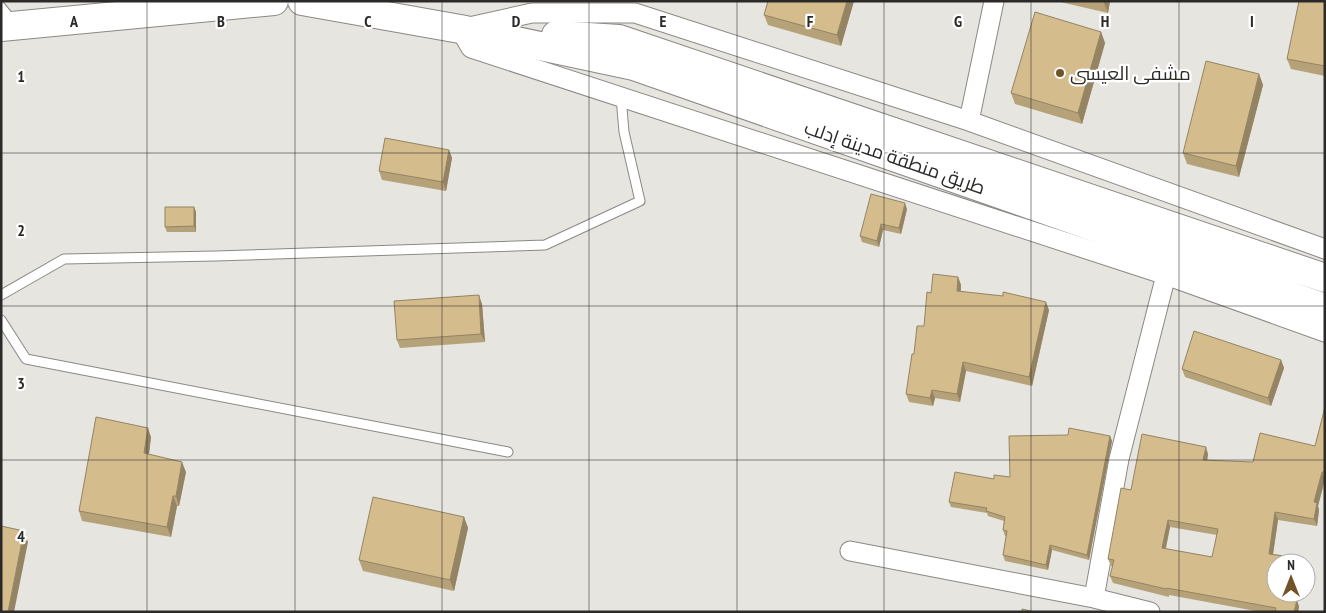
<svg xmlns="http://www.w3.org/2000/svg" width="1326" height="613" viewBox="0 0 1326 613" font-family="'PT Sans Narrow',Cairo,sans-serif">
<style>
.lines{fill:none;stroke-linecap:round;stroke-linejoin:round}
.lane-casing{stroke:#8b8984;stroke-width:11}
.street-casing{stroke:#8b8984;stroke-width:21}
.primary-casing{stroke:#8b8984;stroke-width:30}
.lane{stroke:#fff;stroke-width:9}
.street{stroke:#fff;stroke-width:19}
.primary{stroke:#fff;stroke-width:28}
.wall{fill:#b6a279;fill-rule:evenodd}
.shaded-wall{fill:#948463}
.building{fill:#d4bc8d;stroke:#948463;fill-rule:evenodd}
.grid{fill:none;stroke:#2b2a28;stroke-width:1;stroke-opacity:0.55}
.poi-dot{fill:#715327;stroke:#fff;stroke-width:2}
.labels{text-anchor:middle;dominant-baseline:central;stroke-width:4.5;stroke-linejoin:round;paint-order:stroke}
.poi-label{font-size:19px;fill:#2b2a28;stroke:#fff;text-anchor:start}
.street-label{font-size:19px;fill:#2b2a28;stroke:#fff}
.grid-label{font-size:16px;text-anchor:middle;font-weight:bold;fill:#2b2a28;stroke:#fff;stroke-width:4.5;stroke-linejoin:round;paint-order:stroke}
</style>
<rect width="100%" height="100%" fill="#e7e5e0"/>
<g class="lines">
<defs>
<path id="lane" d="M1,7L13,22
M1,295L64,259L216,256L545,245L640,201L624,132L621,97
M1,320L26,359L508,452"/>
<path id="street" d="M969,121L994,1
M1325,249L969,121L635,13H532L460,29L471,48L1166,275L1325,332
M850,551L1094,598L1150,612
M1094,598L1119,459L1166,275"/>
<path id="primary" d="M302,1L460,29L634,66L1325,308
M1,27L274,1
M556,35L619,39L1325,278"/>
</defs>
<use href="#lane" class="lane-casing"/>
<use href="#street" class="street-casing"/>
<use href="#primary" class="primary-casing"/>
<use href="#lane" class="lane"/>
<use href="#street" class="street"/>
<use href="#primary" class="primary"/>
</g>
<path class="wall" d="M768,1H854L841,46L768,25L764,15Z
M1056,1H1110L1108,13Z
M1325,1V76L1291,69L1287,59Z
M1101,32L1105,43L1082,124L1015,104L1011,93Z
M1259,74L1263,85L1239,177L1187,164L1183,153Z
M449,150L452,158L446,191L382,180L379,171Z
M194,207L196,212V232H167L165,227Z
M907,209L901,234L883,230L879,247L862,242L860,236Z
M958,277L961,285V291L1049,310L1032,386L966,371L960,402L935,398L933,406L909,402L906,394L914,354L924,326L931,293Z
M482,304L485,342L400,348L397,340Z
M1281,360L1284,368L1271,406L1185,377L1182,369Z
M1325,407V479L1318,506L1319,510L1317,526L1278,520L1273,554L1298,558L1300,563H1276L1297,600L1299,607L1298,612H1261L1169,595V597L1113,583L1110,576L1113,567L1111,566L1108,559L1131,490L1208,454L1207,461L1253,462L1315,446ZM1170,527L1217,535L1212,557L1166,549Z
M1110,436L1112,441L1089,560L1052,550L1048,570L1005,561L1003,555L1006,536H1005L1003,530L1004,521L988,516L987,513L951,507L949,502L994,479L1010,477Z
M151,437L149,454L186,472L179,506H177L171,537L82,521L79,511Z
M464,517L468,528L454,591L363,571L359,560Z"/>
<path class="shaded-wall" d="M847,1H854L841,46L837,35Z
M1104,1H1110L1108,13L1104,3Z
M1101,32L1105,43L1082,124L1078,113Z
M1259,74L1263,85L1239,177L1236,166Z
M449,150L452,158L446,191L443,182Z
M905,203L907,209L901,234L899,228Z
M194,207L196,212V232L194,226Z
M881,224L883,230L879,247L877,241Z
M958,277L961,285L960,300L957,291Z
M479,295L482,304L485,342L481,334Z
M1046,302L1049,310L1032,386L1029,377Z
M1281,360L1284,368L1271,406L1268,398Z
M963,362L966,371L960,402L957,394Z
M932,390L935,398L933,406L930,398Z
M148,428L151,437L148,462L144,453Z
M1110,436L1112,441L1089,560L1087,555Z
M1206,447L1208,454L1206,468L1203,460Z
M182,462L186,472L179,506L176,496Z
M1322,472L1325,479L1318,506L1319,510L1317,526L1314,519V502Z
M173,496L177,506L171,537L167,527Z
M1275,512L1278,520L1272,561L1269,554Z
M464,517L468,528L454,591L450,580Z
M1168,520L1170,527L1164,555L1162,548Z
M24,531L28,542L14,612H8Z
M1050,545L1052,550L1048,570L1046,565Z
M1294,593H1297L1296,604L1297,600L1299,607L1298,612H1294L1293,599Z"/>
<path class="building" d="M768,1H847L837,35L764,15Z
M1299,1H1325V66L1287,59Z
M1035,12L1101,32L1078,113L1011,93Z
M1206,61L1259,74L1236,166L1183,153Z
M385,138L449,150L443,182L379,171Z
M871,194L905,203L899,228L881,224L877,241L860,236Z
M165,207H194V226L165,227Z
M933,274L958,277L957,291L1003,296V292L1046,302L1029,377L963,362L957,394L932,390L930,398L906,394L912,354H914L917,326H924L927,292L931,293Z
M479,295L481,334L397,340L394,301Z
M1194,331L1281,360L1268,398L1182,369Z
M1325,407V472H1322L1314,502L1317,503L1314,519L1275,512L1269,554L1298,558V563H1276V593H1294L1293,599L1297,600L1294,612H1279L1275,611L1276,608L1167,588L1166,589L1110,576L1114,560L1108,559L1121,488L1131,490L1142,434L1206,447L1203,460L1253,462L1260,433L1315,446ZM1168,520L1218,529L1212,557L1162,548Z
M96,417L148,428L144,453L182,462L176,496H173L167,527L79,511Z
M1069,428L1110,436L1087,555L1050,545L1046,565L1003,555L1007,531L1003,530L1005,517L986,511L987,508L949,502L955,472L994,479V475L1010,477L1009,436L1068,435Z
M373,497L464,517L450,580L359,560Z
M1,526L24,531L8,612H1Z
M1022,609L1035,612H1022Z"/>
<path class="grid" d="M147,1V612M295,1V612M442,1V612M589,1V612M737,1V612M884,1V612M1031,1V612M1179,1V612M1,153H1325M1,306H1325M1,460H1325"/>
<circle class="poi-dot" cx="1060" cy="73" r="5"/>
<g class="labels">
<g class="poi-label">
<text x="1070" y="73">مشفى العيسى</text>
</g>
<g class="street-label">
<text transform="translate(895 157) rotate(19)">طريق منطقة مدينة إدلب</text>
</g>
</g>
<g class="grid-label">
<text x="74" y="27">A</text>
<text x="221" y="27">B</text>
<text x="368" y="27">C</text>
<text x="516" y="27">D</text>
<text x="663" y="27">E</text>
<text x="810" y="27">F</text>
<text x="958" y="27">G</text>
<text x="1105" y="27">H</text>
<text x="1252" y="27">I</text>
<text x="21" y="82">1</text>
<text x="21" y="236">2</text>
<text x="21" y="389">3</text>
<text x="21" y="542">4</text>
</g>
<rect width="1326" height="613" fill="none" stroke="#2b2a28" stroke-width="5"/>
<g transform="translate(1291 578)"><circle r="24" fill="#ffffff" stroke="#aaaaa9"/>
<path d="M0-4L9 19L0 12L-9 19Z" fill="#715327"/>
<text y="-8" font-size="14" font-weight="bold" text-anchor="middle" fill="#2b2a28">N</text>
</g>
</svg>
